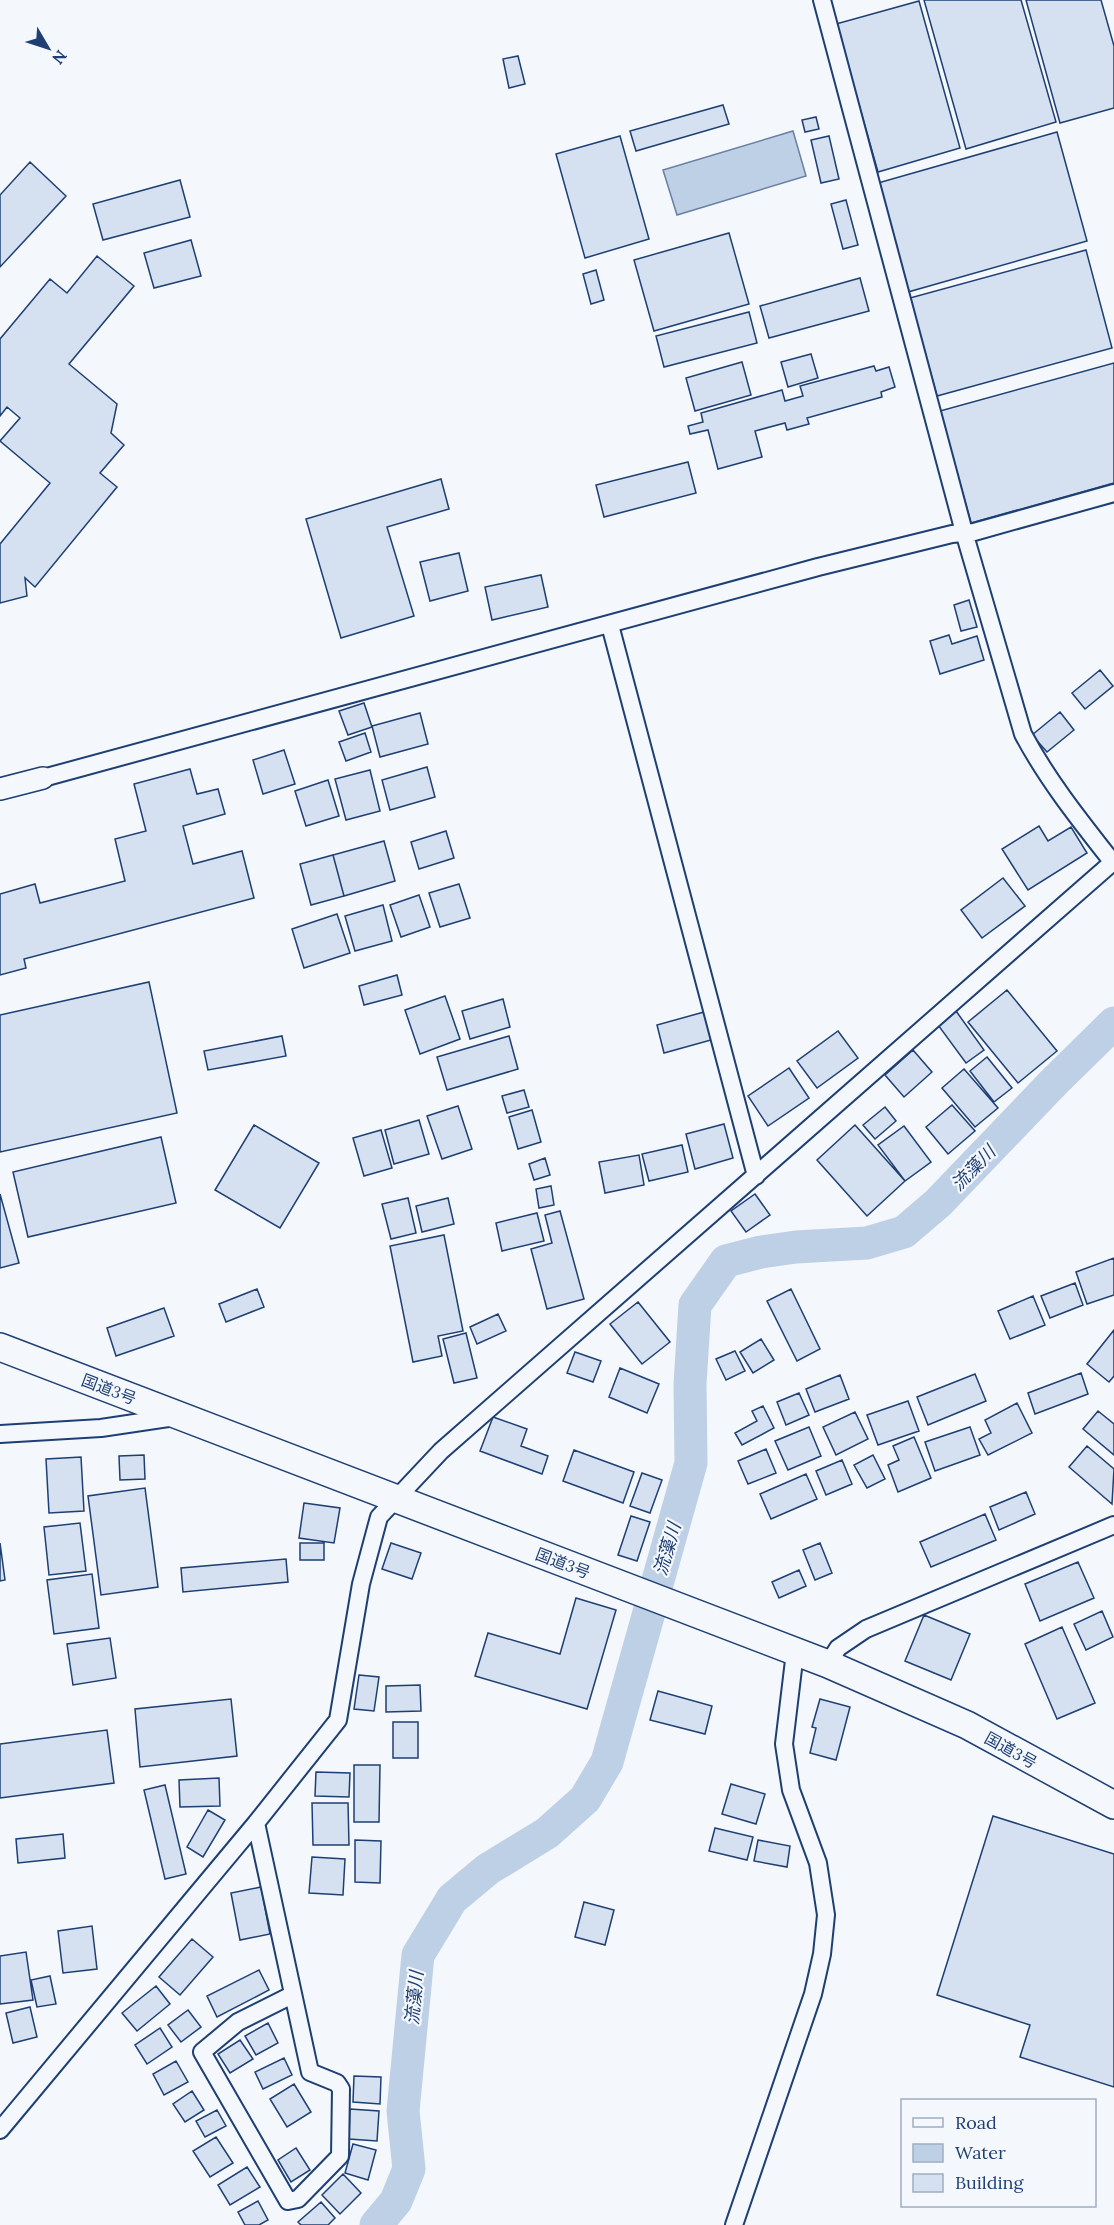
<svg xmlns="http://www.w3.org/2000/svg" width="1114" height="2225" viewBox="0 0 1114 2225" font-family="Lora,'Noto Sans JP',serif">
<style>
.water{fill:#bed0e5;stroke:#687fa3;stroke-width:1.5}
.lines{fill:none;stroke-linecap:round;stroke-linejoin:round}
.river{stroke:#bed0e5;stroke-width:33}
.building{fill:#d5e0f0;stroke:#1d3f73;stroke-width:1.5}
.minor-casing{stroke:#1d3f73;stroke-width:20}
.tertiary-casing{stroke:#1d3f73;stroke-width:24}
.trunk-casing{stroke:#1d3f73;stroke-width:30}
.minor{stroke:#f4f7fb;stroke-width:16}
.tertiary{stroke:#f4f7fb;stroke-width:21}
.trunk{stroke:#f4f7fb;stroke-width:27}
.labels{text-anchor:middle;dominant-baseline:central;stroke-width:4.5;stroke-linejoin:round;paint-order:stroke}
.street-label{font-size:16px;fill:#1d3f73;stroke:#f4f7fb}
.water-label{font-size:18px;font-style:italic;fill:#1d3f73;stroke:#f4f7fb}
</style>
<rect width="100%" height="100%" fill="#f4f7fb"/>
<path class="water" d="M793,131L806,176L677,215L663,170Z"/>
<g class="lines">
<path class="river" d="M376,2225L396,2201L409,2169L403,2111L418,1955L452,1899L488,1869L547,1833L585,1799L607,1762L691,1463L690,1384L695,1305L726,1261L761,1252L796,1247L867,1243L904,1232L938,1203L1053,1083L1114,1023"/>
</g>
<path class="building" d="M924,0H1021L1056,122L966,149Z
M1026,0H1101L1114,46V108L1060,123Z
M919,1L960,148L878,172L836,24Z
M518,56L525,84L509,88L503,59Z
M723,105L729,124L636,151L630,131Z
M816,117L819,129L805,132L802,120Z
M1057,132L1087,241L908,292L878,183Z
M620,136L649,239L585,258L556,154Z
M829,136L839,179L821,183L811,140Z
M30,162L66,196L0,267V195Z
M180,180L190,217L103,240L93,204Z
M846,200L858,245L843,249L831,204Z
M729,233L749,304L654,331L634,260Z
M191,240L201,276L154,288L144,253Z
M1086,250L1112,348L937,396L910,298Z
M97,256L134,286L69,364L117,404L111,433L124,445L100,473L117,487L35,587L25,578L27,596L0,603V544L50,483L0,441L20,418L7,407L0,416V339L50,279L67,293Z
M596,270L604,300L591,304L583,274Z
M860,278L869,311L769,338L760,306Z
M749,312L757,343L664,367L656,336Z
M811,354L818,378L788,387L781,362Z
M742,362L751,395L695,411L686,378Z
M1114,363V483L971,523L940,411Z
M874,366L876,371L889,367L895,387L881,392L882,397L807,418L809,424L787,430L785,423L755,431L762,457L718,469L708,430L690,434L688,426L703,422L701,413L782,390L785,401L803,396L800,386Z
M688,462L696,493L604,517L596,485Z
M441,479L449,509L387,527L414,616L341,638L306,519Z
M459,553L468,591L430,601L420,562Z
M541,575L548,607L492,620L485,587Z
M969,600L977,627L961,631L954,605Z
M949,635L952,644L977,636L984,660L940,674L930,641Z
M1100,670L1113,686L1085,709L1072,693Z
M364,703L372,727L348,735L339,711Z
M1060,712L1074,730L1047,752L1032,735Z
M420,713L428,744L380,757L372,726Z
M365,733L371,752L346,761L339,742Z
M284,750L295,784L263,794L253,760Z
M427,767L435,797L390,810L382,780Z
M190,769L197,794L218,789L225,814L183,826L193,864L242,851L254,898L24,959L26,968L0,975V894L35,884L40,903L125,881L115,839L146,831L134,784Z
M370,770L380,811L346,820L335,779Z
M328,780L339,816L306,826L295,791Z
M1039,826L1048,841L1071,827L1087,853L1028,890L1002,849Z
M446,831L454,858L419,869L411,842Z
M384,841L395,881L344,896L333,855Z
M333,855L344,896L311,905L300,864Z
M1003,878L1025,906L982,938L961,910Z
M459,884L470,918L440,927L429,893Z
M419,895L430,927L401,937L390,905Z
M383,905L392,941L355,951L345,916Z
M337,914L350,953L304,968L292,929Z
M397,975L402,995L364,1005L359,986Z
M149,982L177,1113L0,1152V1015Z
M1007,990L1057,1051L1018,1083L968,1022Z
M445,996L460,1039L420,1054L405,1010Z
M503,999L510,1027L470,1039L462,1011Z
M956,1011L984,1050L966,1063L938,1025Z
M704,1012L711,1040L664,1053L657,1025Z
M838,1031L858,1058L817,1088L797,1061Z
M282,1036L286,1056L208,1070L204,1051Z
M509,1036L518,1069L447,1090L437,1057Z
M913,1050L932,1072L904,1097L885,1075Z
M987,1057L1012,1088L994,1102L970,1071Z
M789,1068L809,1098L768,1126L748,1096Z
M964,1069L998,1108L975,1127L942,1088Z
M524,1090L529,1107L507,1113L502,1096Z
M952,1105L975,1131L948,1154L926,1127Z
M458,1106L472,1149L442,1159L427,1116Z
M885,1107L896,1121L875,1139L863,1125Z
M532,1110L541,1142L518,1149L509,1117Z
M419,1120L429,1154L394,1164L385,1130Z
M724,1124L733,1158L695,1169L686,1134Z
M254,1125L319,1163L280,1228L215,1190Z
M855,1125L905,1181L867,1216L817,1160Z
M904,1126L931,1162L905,1181L878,1145Z
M381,1130L392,1168L364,1176L353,1138Z
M161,1137L176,1203L28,1237L13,1172Z
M682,1145L688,1172L649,1181L642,1154Z
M639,1155L644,1185L605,1193L599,1162Z
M545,1158L550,1175L534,1180L529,1164Z
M551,1186L554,1205L539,1208L536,1189Z
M0,1194L19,1263L0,1268Z
M755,1194L770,1215L746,1232L731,1211Z
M408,1198L416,1233L391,1239L382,1204Z
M448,1198L454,1224L422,1232L416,1206Z
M560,1211L584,1299L547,1309L531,1249L552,1243L545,1215Z
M537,1213L544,1241L502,1251L496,1223Z
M444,1235L463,1331L438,1336L442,1356L413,1362L390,1246Z
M1114,1258V1295L1087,1304L1076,1272Z
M1075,1283L1083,1305L1050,1318L1041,1296Z
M257,1289L264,1307L226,1322L219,1304Z
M791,1289L820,1349L797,1361L767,1301Z
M1033,1296L1045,1325L1010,1339L998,1311Z
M638,1302L670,1342L642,1364L610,1324Z
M164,1308L174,1336L116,1356L107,1328Z
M498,1314L506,1331L477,1344L470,1327Z
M1114,1330V1376L1109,1382L1087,1364Z
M466,1333L477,1378L454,1383L443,1339Z
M761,1339L774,1360L753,1373L740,1352Z
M735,1351L745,1371L726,1380L716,1359Z
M575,1352L601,1361L593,1382L567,1373Z
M620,1368L659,1384L647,1413L609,1397Z
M1081,1373L1088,1394L1035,1414L1028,1393Z
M975,1374L986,1401L928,1425L917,1397Z
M840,1375L849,1399L815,1412L806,1389Z
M799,1393L809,1415L786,1425L777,1402Z
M908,1401L919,1431L878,1445L867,1415Z
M1017,1403L1032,1433L988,1455L979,1439L991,1433L985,1420Z
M763,1406L774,1428L742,1445L735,1433L757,1421L752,1411Z
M1098,1411L1114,1424V1455L1083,1429Z
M855,1412L868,1439L836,1455L823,1427Z
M493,1417L527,1429L521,1446L548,1456L542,1474L480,1451Z
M809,1427L821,1456L788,1470L775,1441Z
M970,1427L980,1455L935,1471L925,1442Z
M914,1437L931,1478L898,1492L888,1465L899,1460L893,1446Z
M1087,1446L1114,1469L1112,1504L1069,1467Z
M766,1449L776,1473L748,1484L738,1461Z
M574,1450L634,1472L623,1503L563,1481Z
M144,1455L145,1479L120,1480L119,1456Z
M873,1455L885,1479L867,1488L854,1465Z
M81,1457L84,1511L49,1513L46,1459Z
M842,1460L852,1484L826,1495L816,1471Z
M642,1473L662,1480L650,1513L630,1506Z
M806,1474L817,1499L771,1519L760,1494Z
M145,1488L158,1587L101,1595L88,1496Z
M1026,1492L1035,1514L999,1530L990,1507Z
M304,1503L340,1508L334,1543L299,1538Z
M985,1514L996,1540L931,1567L920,1542Z
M631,1516L650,1522L637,1561L618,1555Z
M80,1523L86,1571L49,1575L44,1527Z
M0,1543L5,1580L0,1581Z
M300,1543H324V1560H300Z
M391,1543L421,1553L412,1579L382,1569Z
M820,1543L832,1573L815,1580L803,1550Z
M286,1559L288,1582L183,1592L181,1568Z
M1078,1562L1094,1598L1040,1621L1025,1584Z
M799,1570L806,1586L779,1598L772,1582Z
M92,1574L99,1628L54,1634L47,1580Z
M576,1598L616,1610L587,1709L475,1676L488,1633L560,1654Z
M1102,1611L1113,1637L1086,1650L1074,1624Z
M924,1615L970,1634L951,1680L905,1661Z
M1062,1627L1095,1703L1057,1719L1025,1644Z
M110,1638L116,1678L73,1685L67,1644Z
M359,1675L379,1677L374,1711L354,1709Z
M420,1685L421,1711L386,1712V1686Z
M658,1691L712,1706L705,1734L650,1720Z
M231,1699L237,1756L140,1767L135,1709Z
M820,1699L850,1707L836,1760L810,1753L816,1728L812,1727Z
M393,1722H418V1758H393Z
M107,1730L114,1783L0,1798V1744Z
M354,1765H380L379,1822H354Z
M316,1772L350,1773L349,1797L315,1796Z
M219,1778L220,1806L180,1807L179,1780Z
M731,1784L765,1794L756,1824L722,1814Z
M165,1785L186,1874L165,1879L144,1790Z
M312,1803H348L349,1845H313Z
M208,1810L225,1820L203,1857L187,1847Z
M993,1816L1114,1854V2087L1020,2057L1030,2025L937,1995Z
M715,1828L753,1837L747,1860L709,1851Z
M63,1834L65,1858L18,1863L16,1839Z
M355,1840L381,1841L380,1883L355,1882Z
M758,1840L790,1846L787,1867L754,1861Z
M312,1857L345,1859L343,1895L309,1893Z
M261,1887L270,1934L240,1940L231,1893Z
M584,1902L614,1910L605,1945L575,1937Z
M92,1926L97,1969L63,1973L58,1931Z
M192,1939L213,1957L180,1995L159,1977Z
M26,1952L33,2000L0,2004V1956Z
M259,1970L269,1990L217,2017L207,1996Z
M50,1976L56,2004L37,2007L31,1980Z
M156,1986L170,2004L137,2031L122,2013Z
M30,2007L37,2037L13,2043L6,2013Z
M188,2010L201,2027L181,2042L168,2025Z
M268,2023L278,2043L256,2055L245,2036Z
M160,2028L172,2047L147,2064L135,2045Z
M240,2040L253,2059L230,2073L218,2054Z
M284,2058L292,2075L263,2089L255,2072Z
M176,2061L188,2082L164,2095L153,2074Z
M354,2076L381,2077L380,2104L353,2102Z
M294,2084L311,2112L287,2127L270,2099Z
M192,2091L204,2110L185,2122L173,2104Z
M350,2109L379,2111L377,2141L349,2139Z
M217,2110L226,2126L205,2137L196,2121Z
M216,2137L233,2163L210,2177L193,2151Z
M353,2144L376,2150L368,2180L345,2173Z
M296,2148L310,2170L291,2182L278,2160Z
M247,2167L260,2187L230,2205L218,2185Z
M343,2174L361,2193L340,2214L322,2195Z
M258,2201L268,2220L259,2225H245L238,2212Z
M321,2202L335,2218L328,2225H301L298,2222Z"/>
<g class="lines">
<defs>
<path id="minor" d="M822,0L964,532L1023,734C1048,781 1081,822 1114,864
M610,625L756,1176
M43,778L818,567L952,534L974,532L1114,493
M0,1434L101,1428L175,1417
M828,1664L838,1648L866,1629L1114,1525
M256,1823L310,2072L337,2083L341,2089L340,2156L298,2199L288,2201L202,2052L238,2022L292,1995
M0,2130L256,1823L338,1720L361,1584L379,1517L441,1451L1114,861
M734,2225L813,1994L822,1954L826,1915L818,1863L791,1790L784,1744L795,1652"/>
<path id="tertiary" d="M0,789L43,778"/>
<path id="trunk" d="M0,1347L828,1664L967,1725L1114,1805"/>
</defs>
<use href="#minor" class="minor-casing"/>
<use href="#tertiary" class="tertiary-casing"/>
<use href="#trunk" class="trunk-casing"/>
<use href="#minor" class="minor"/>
<use href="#tertiary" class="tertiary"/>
<use href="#trunk" class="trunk"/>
</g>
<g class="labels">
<g class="street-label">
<text transform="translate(109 1389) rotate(21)">国道3号</text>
<text transform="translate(563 1563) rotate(21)">国道3号</text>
<text transform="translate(1011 1750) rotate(29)">国道3号</text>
</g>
<g class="water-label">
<text transform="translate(973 1168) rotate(-46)">流藻川</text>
<text transform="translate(667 1549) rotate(-74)">流藻川</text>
<text transform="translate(414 1998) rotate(-85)">流藻川</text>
</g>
</g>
<rect x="901" y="2099" width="195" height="108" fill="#f4f7fb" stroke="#9eadc5" stroke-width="1.5"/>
<rect x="913" y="2118" width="30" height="9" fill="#f4f7fb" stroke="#9eadc5" stroke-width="1.5"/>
<text x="955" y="2129" font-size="18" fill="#1d3f73">Road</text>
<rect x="913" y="2144" width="30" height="18" fill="#bed0e5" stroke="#9eadc5" stroke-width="1.5"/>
<text x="955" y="2159" font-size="18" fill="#1d3f73">Water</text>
<rect x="913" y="2174" width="30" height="18" fill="#d5e0f0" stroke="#9eadc5" stroke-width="1.5"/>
<text x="955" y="2189" font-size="18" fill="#1d3f73">Building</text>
<g transform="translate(48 48) rotate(129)" stroke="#f4f7fb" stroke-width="4.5" paint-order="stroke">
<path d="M0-4.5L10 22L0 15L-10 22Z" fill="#1d3f73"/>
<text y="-9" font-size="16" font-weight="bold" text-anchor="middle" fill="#1d3f73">N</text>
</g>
</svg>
